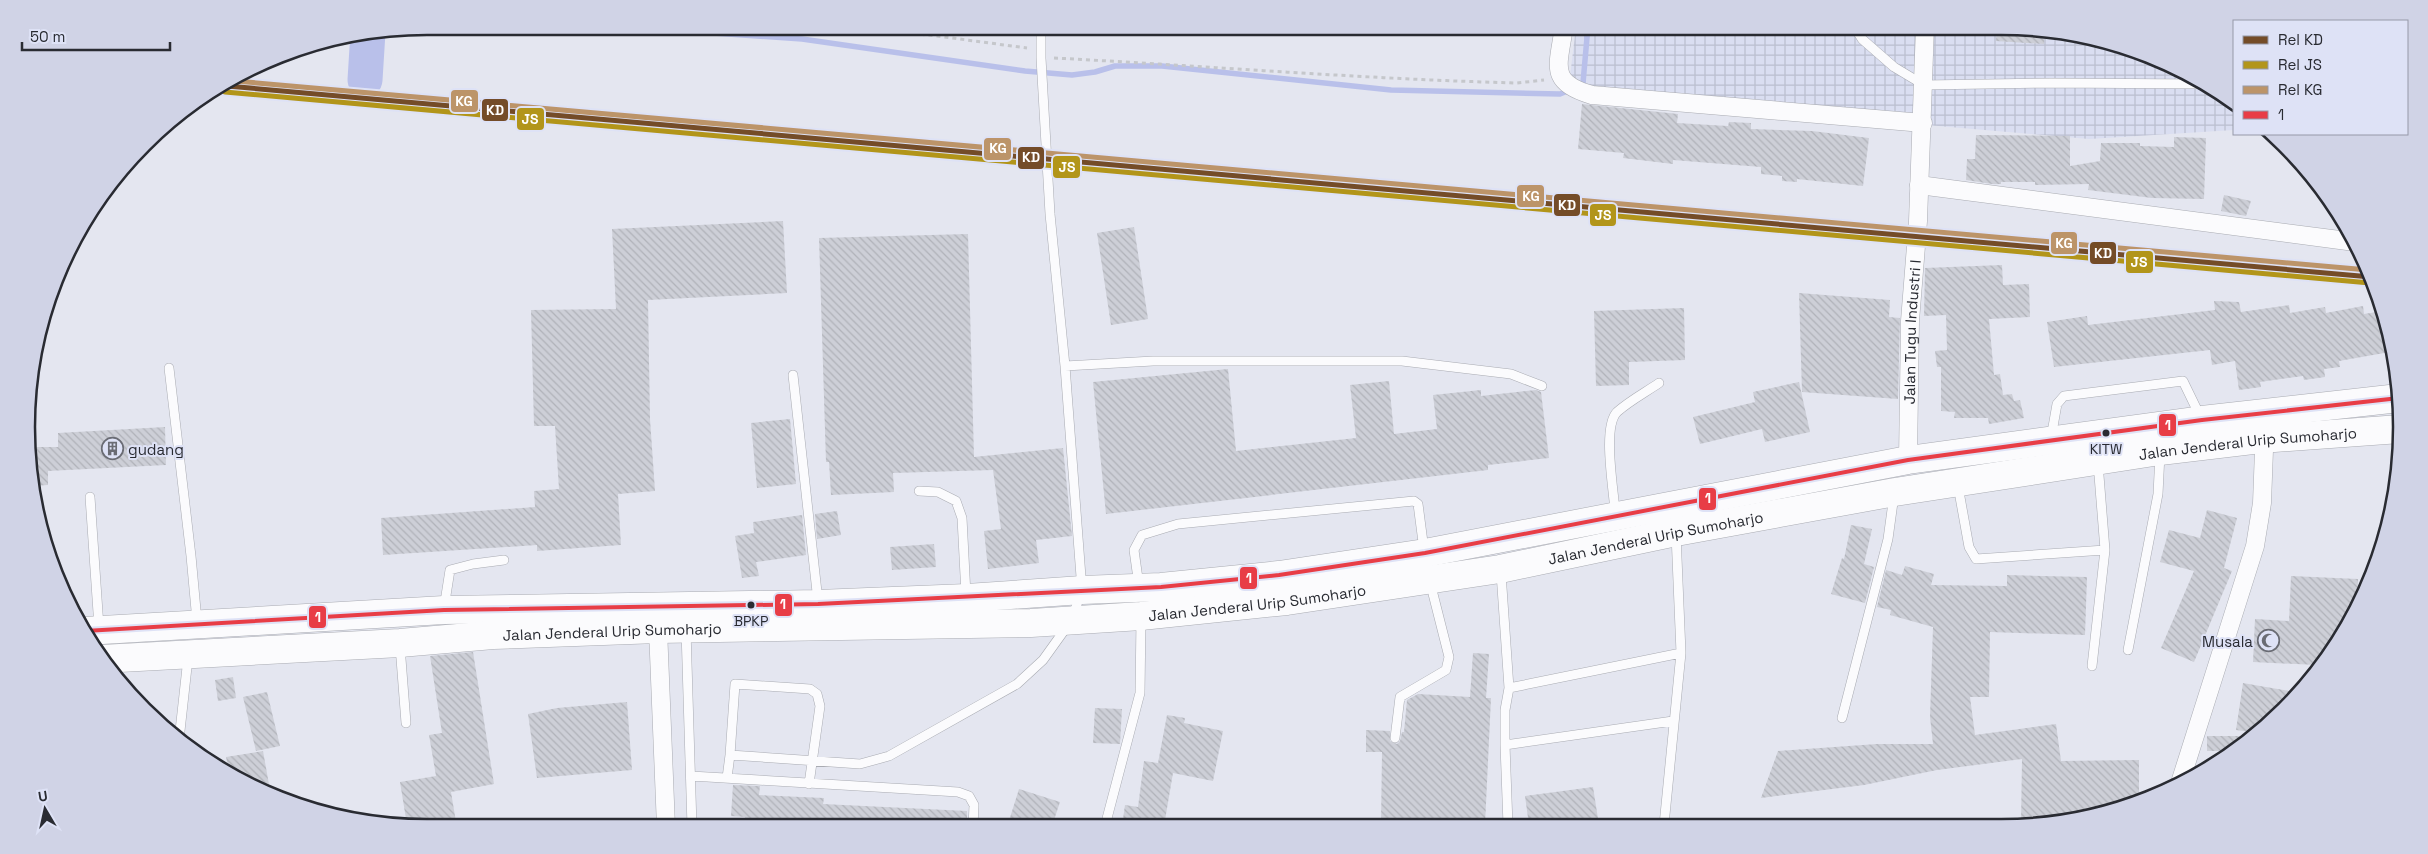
<svg xmlns="http://www.w3.org/2000/svg" width="2428" height="854" viewBox="0 0 2428 854" font-family="'Space Grotesk',sans-serif">
<style>
.industrial{fill:url(#industrial-grid)}
.lines{fill:none;stroke-linecap:round;stroke-linejoin:round}
.stream{stroke:#b9c0ea;stroke-width:5.5}
.river{stroke:#b9c0ea;stroke-width:35}
.building{fill:url(#building-back-hatch)}
.service-casing{stroke:#a9abb2;stroke-width:10}
.minor-casing{stroke:#a9abb2;stroke-width:19}
.trunk-casing{stroke:#a9abb2;stroke-width:29}
.path{stroke:#c5c7cb;stroke-width:3;stroke-dasharray:4 4;stroke-linecap:butt}
.service{stroke:#fbfbfd;stroke-width:9}
.minor{stroke:#fbfbfd;stroke-width:18}
.trunk{stroke:#fbfbfd;stroke-width:28}
.bus-1-casing{stroke:#dee2f6;stroke-width:8}
.bus-1{stroke:#e83d46;stroke-width:4}
.rail-1-casing{stroke:#dee2f6;stroke-width:9}
.rail-2-casing{stroke:#dee2f6;stroke-width:9}
.rail-3-casing{stroke:#dee2f6;stroke-width:9}
.rail-1{stroke:#744c28;stroke-width:5}
.rail-2{stroke:#b2951a;stroke-width:5}
.rail-3{stroke:#bc9469;stroke-width:5}
.bus-dot{fill:#292b32;stroke:#dee2f6;stroke-width:2}
.labels{text-anchor:middle;dominant-baseline:central;stroke-width:4;stroke-linejoin:round;paint-order:stroke}
.bus-label{font-size:14px;fill:#292b32;stroke:#dee2f6}
.street-label{font-size:15px;fill:#292b32;stroke:#dee2f6}
.poi-label{font-size:15px;fill:#292b32;stroke:#dee2f6;text-anchor:start}
.rim{fill:none;stroke:#292b32;stroke-width:2.5}
.line-badge{stroke:#dee2f6;stroke-width:2}
.badge-label{font-size:14px;text-anchor:middle;font-weight:bold;fill:#fff}
</style>
<defs>
<pattern id="industrial-grid" width="8" height="8" patternUnits="userSpaceOnUse" patternTransform="scale(1.25)"><rect width="8" height="8" fill="#dadef1"/><path d="M0 4h8M4 0v8" fill="none" stroke="#bbbfcf"/></pattern>
<pattern id="building-back-hatch" width="6" height="6" patternUnits="userSpaceOnUse" patternTransform="scale(1.25)"><rect width="6" height="6" fill="#cdcfd7"/><path d="M-1 5l2 2M0 0l6 6M5-1l2 2" fill="none" stroke="#b0b2b9"/></pattern>
</defs>
<rect width="100%" height="100%" fill="#e4e6f0"/>
<path class="industrial" d="M1576,26H2001L2104,40L2178,67L2234,102V130L2089,139L1568,94Z"/>
<g class="lines">
<path class="stream" d="M612,26L802,39L1025,71L1072,75L1095,72L1115,66H1162L1391,90L1560,94L1570,90
M1578,86L1583,83L1588,26"/>
<path class="river" d="M365,80L368,32"/>
</g>
<path class="building" d="M1997,26L2045,32L2044,44L1996,41Z
M1582,104L1678,114L1677,123L1728,126L1729,122L1751,123V129L1812,131L1869,138L1863,186L1797,179V182L1782,181V176L1761,174V167L1673,160V164L1623,158L1624,153L1578,149Z
M1976,135L2070,136V166L2100,161L2101,143H2140V146L2174,147V137L2206,138L2204,199L2152,198L2088,190L2089,184L2035,185V182H2001V184H1992L1966,180L1967,159H1975Z
M2224,195L2251,201L2246,216L2221,211Z
M783,221L787,293L648,300L650,419L655,491L618,494L621,545L537,551V545L383,555L381,518L535,507L534,491L559,489L555,426H534L531,310L616,309L612,229Z
M1134,227L1148,319L1111,325L1097,233Z
M968,234L974,457L1063,448L1072,536L1036,540L1039,563L988,569L984,531L1001,529L993,470L893,473L894,492L831,495L829,462H826L819,238Z
M2002,265L2003,285L2029,284L2030,317L1989,319L1994,375L2000,374L2003,395L2012,394L2014,401L2020,400L2024,418L1989,424L1988,418H1954L1955,412L1941,411V367H1937L1935,351L1947,350L1946,315L1924,316L1925,268Z
M1799,293L1890,300L1889,317L1900,318L1898,399L1802,392Z
M2214,301L2239,302L2241,312L2289,305L2290,313L2325,307L2326,313L2363,306L2364,314L2383,311L2390,352L2339,361L2340,367L2324,369L2325,377L2304,380L2303,376L2260,382L2261,387L2239,390L2235,361L2212,365L2210,350L2054,367L2047,322L2087,316L2088,325L2215,310Z
M1684,308L1685,360L1629,362V385L1596,386L1594,311Z
M1228,369L1236,451L1356,438L1350,385L1389,381L1394,434L1437,429L1433,395L1481,390V396L1536,390L1541,392L1549,458L1488,465V470L1106,514L1093,382Z
M1799,382L1810,432L1765,442L1762,429L1700,444L1693,417L1755,402L1753,392Z
M790,419L796,484L757,488L751,423Z
M165,427L166,465L48,471V485L32,486L27,447H58V433Z
M2207,510L2237,518L2224,568L2232,571L2194,662L2161,648L2194,571L2160,562L2169,530L2200,538Z
M837,511L841,535L817,539L815,514Z
M802,515L806,555L756,562L759,576L742,578L735,536L754,533L753,522Z
M1851,525L1872,529L1864,564L1874,567L1865,603L1831,594L1842,558L1844,559Z
M934,544L936,567L892,570L890,547Z
M1905,566L1934,574L1931,585L2007,586V575L2087,577L2085,635L1990,632L1989,697H1970L1975,735L2056,724L2061,761L2139,760V799L2054,824H2021L2022,759L1937,770L1864,785L1761,798L1778,751L1877,744H1933L1930,717L1933,627L1890,615L1891,610L1877,607L1886,570L1902,575Z
M2291,576L2358,579L2357,607L2348,628L2317,665L2253,662L2255,619L2289,621Z
M473,652L494,784L451,792L457,828L407,825L400,782L436,776L429,735L442,733L430,656Z
M1473,653L1489,654L1486,698H1491L1485,825L1381,826L1382,752H1366V730L1390,731V741L1397,744L1400,741L1402,732H1404L1407,700L1418,694L1470,697Z
M233,677L236,698L218,701L215,680Z
M2243,683L2260,686L2295,692L2265,728L2258,733L2236,730Z
M267,692L280,746L256,751L243,697Z
M627,702L632,770L537,778L528,714L557,708Z
M1095,708L1122,709L1120,744L1093,743Z
M1167,715L1185,718L1184,723L1223,731L1213,781L1173,773L1164,826H1122L1125,805L1138,807L1144,761L1158,763Z
M2207,736H2253L2231,751H2207Z
M263,751L270,790L229,771L226,757Z
M733,785L760,786L759,795L824,798L823,804L967,811V827H744L745,817L731,816Z
M1593,787L1599,825H1529L1525,796Z
M1019,789L1060,802L1052,826L1007,827Z"/>
<g class="lines">
<defs>
<path id="service" d="M1854,26L1862,39L1894,67L1924,85L2051,83L2203,84
M1065,366L1153,361H1402L1511,374L1542,386
M169,368L191,556L197,621
M793,375L818,601
M2051,438L2057,404L2064,396L2183,381L2200,416
M1958,486L1969,547L1976,559L2105,550
M919,491L938,492L956,501L962,518L966,595
M90,497L99,627
M1615,512C1614,491 1602,427 1617,412C1629,401 1646,392 1659,383
M1501,573L1509,688L1505,710V745L1673,721
M1139,586L1134,550L1142,535L1178,524L1414,501L1418,504L1424,550
M444,608L450,570L473,564L504,560
M686,630L692,827
M400,646L406,723
M2128,650L2158,494L2160,454
M2092,666L2105,550L2098,463
M1509,688L1681,653
M1842,718L1888,539L1894,495
M1395,738L1400,697L1446,670L1449,657L1430,582
M179,740L188,658
M1505,745L1508,825
M730,755L735,684L810,689L817,694L820,706L809,784
M691,776L958,792L969,796L974,805L973,827
M727,778L730,755L860,764L889,756L1017,684L1043,660L1071,621L1082,590L1065,366L1050,214L1041,58V26
M1664,825L1681,653L1676,534
M1105,826L1140,693L1141,619"/>
<g id="minor">
<path d="M1564,26C1559,65 1547,82 1592,95L1923,123"/>
<path d="M1919,185L2355,242"/>
<path id="s1" d="M1908,460L1910,321L1918,221L1925,26"/>
<path d="M658,629L666,827"/>
<path d="M2179,786L2255,546L2262,503L2264,450L2261,439"/>
</g>
<g id="trunk">
<path d="M85,631L444,610L818,604L967,598L1082,590L1161,587L1279,575L1425,553L1908,460L2202,420L2399,398"/>
<path id="s2" d="M101,659L400,643L493,635L658,629L1031,623L1141,616L1287,601L1500,569L1676,532L1895,492L2160,451L2261,439L2400,429"/>
</g>
</defs>
<use href="#service" class="service-casing"/>
<use href="#minor" class="minor-casing"/>
<use href="#trunk" class="trunk-casing"/>
<path class="path" d="M841,26L937,36L1027,48
M1054,58C1208,66 1362,79 1517,83L1544,80"/>
<use href="#service" class="service"/>
<use href="#minor" class="minor"/>
<use href="#trunk" class="trunk"/>
<defs>
<path id="bus-1" d="M85,631L444,610L818,604L1161,587L1279,575L1425,553L1908,460L2202,420L2399,398"/>
</defs>
<use href="#bus-1" class="bus-1-casing"/>
<use href="#bus-1" class="bus-1"/>
<defs>
<path id="rail-1" d="M227,86L2371,277"/>
<path id="rail-2" d="M225,92L2370,283"/>
<path id="rail-3" d="M235,81L2368,270"/>
</defs>
<use href="#rail-1" class="rail-1-casing"/>
<use href="#rail-2" class="rail-2-casing"/>
<use href="#rail-3" class="rail-3-casing"/>
<use href="#rail-1" class="rail-1"/>
<use href="#rail-2" class="rail-2"/>
<use href="#rail-3" class="rail-3"/>
</g>
<defs>
<symbol id="building-ring" viewBox="-11 -11 22 22"><circle r="9.5" fill="#dee2f6" stroke="#6a6c74" stroke-width="1.5"/><path d="M-4-6H4V6H1V3H-1V6H-4ZM-2.5-4.3h1.7v1.8h-1.7ZM.8-4.3h1.7v1.8H.8ZM-2.5-1h1.7V.8h-1.7ZM.8-1h1.7V.8H.8Z" fill="#6a6c74"/></symbol>
<symbol id="mosque-ring" viewBox="-11 -11 22 22"><circle r="9.5" fill="#dee2f6" stroke="#6a6c74" stroke-width="1.5"/><path d="M3.5-4.9A6 6 0 1 0 3.5 4.9A5 5 0 1 1 3.5-4.9Z" fill="#6a6c74"/></symbol>
</defs>
<g fill-rule="evenodd">
<use href="#building-ring" x="100" y="436" width="25" height="25"/>
<use href="#mosque-ring" x="2256" y="628" width="25" height="25"/>
</g>
<g class="bus-dot">
<circle cx="2106" cy="433" r="4.5"/>
<circle cx="751" cy="605" r="4.5"/>
</g>
<g class="labels">
<g class="bus-label">
<text x="2106" y="449">KITW</text>
<text x="751" y="621">BPKP</text>
</g>
<g class="street-label">
<text stroke="none"><textPath href="#s1" startOffset="128">Jalan Tugu Industri I</textPath></text>
<text stroke="none"><textPath href="#s2" startOffset="2162">Jalan Jenderal Urip Sumoharjo</textPath></text>
<text stroke="none"><textPath href="#s2" startOffset="1562">Jalan Jenderal Urip Sumoharjo</textPath></text>
<text stroke="none"><textPath href="#s2" startOffset="1158">Jalan Jenderal Urip Sumoharjo</textPath></text>
<text stroke="none"><textPath href="#s2" startOffset="512">Jalan Jenderal Urip Sumoharjo</textPath></text>
</g>
<g class="poi-label">
<text x="128" y="449">gudang</text>
<text x="2253" y="641" text-anchor="end">Musala</text>
</g>
</g>
<path d="M0 0H2428V854H0ZM427 35H2001A392 392 0 0 1 2393 427V427A392 392 0 0 1 2001 819H427A392 392 0 0 1 35 427V427A392 392 0 0 1 427 35Z" fill="#d0d3e6" fill-rule="evenodd"/>
<path class="rim" d="M427 35H2001A392 392 0 0 1 2393 427V427A392 392 0 0 1 2001 819H427A392 392 0 0 1 35 427V427A392 392 0 0 1 427 35Z"/>
<g class="line-badge">
<rect x="450" y="89" width="29" height="24" rx="5" fill="#bc9469"/>
<rect x="481" y="98" width="28" height="24" rx="5" fill="#744c28"/>
<rect x="516" y="107" width="29" height="24" rx="5" fill="#b2951a"/>
<rect x="983" y="137" width="29" height="24" rx="5" fill="#bc9469"/>
<rect x="1017" y="146" width="28" height="24" rx="5" fill="#744c28"/>
<rect x="1052" y="155" width="29" height="24" rx="5" fill="#b2951a"/>
<rect x="1516" y="184" width="29" height="24" rx="5" fill="#bc9469"/>
<rect x="1553" y="193" width="28" height="24" rx="5" fill="#744c28"/>
<rect x="1589" y="203" width="28" height="24" rx="5" fill="#b2951a"/>
<rect x="2050" y="231" width="28" height="24" rx="5" fill="#bc9469"/>
<rect x="2089" y="241" width="28" height="24" rx="5" fill="#744c28"/>
<rect x="2125" y="250" width="29" height="24" rx="5" fill="#b2951a"/>
<rect x="2158" y="413" width="19" height="24" rx="5" fill="#e83d46"/>
<rect x="1698" y="487" width="19" height="24" rx="5" fill="#e83d46"/>
<rect x="1239" y="566" width="19" height="24" rx="5" fill="#e83d46"/>
<rect x="774" y="593" width="19" height="24" rx="5" fill="#e83d46"/>
<rect x="308" y="605" width="19" height="24" rx="5" fill="#e83d46"/>
</g>
<g class="badge-label">
<text x="464" y="106">KG</text>
<text x="495" y="115">KD</text>
<text x="530" y="124">JS</text>
<text x="998" y="153">KG</text>
<text x="1031" y="162">KD</text>
<text x="1067" y="172">JS</text>
<text x="1531" y="201">KG</text>
<text x="1567" y="210">KD</text>
<text x="1603" y="220">JS</text>
<text x="2064" y="248">KG</text>
<text x="2103" y="258">KD</text>
<text x="2139" y="267">JS</text>
<text x="2168" y="430">1</text>
<text x="1708" y="503">1</text>
<text x="1249" y="583">1</text>
<text x="783" y="609">1</text>
<text x="318" y="622">1</text>
</g>
<rect x="2233" y="20" width="175" height="115" fill="#dee2f6" stroke="#9699a8"/>
<rect x="2243" y="36" width="25" height="8" fill="#744c28" stroke="#9699a8"/>
<text x="2278" y="45" font-size="15" fill="#292b32">Rel KD</text>
<rect x="2243" y="61" width="25" height="8" fill="#b2951a" stroke="#9699a8"/>
<text x="2278" y="70" font-size="15" fill="#292b32">Rel JS</text>
<rect x="2243" y="86" width="25" height="8" fill="#bc9469" stroke="#9699a8"/>
<text x="2278" y="95" font-size="15" fill="#292b32">Rel KG</text>
<rect x="2243" y="111" width="25" height="8" fill="#e83d46" stroke="#9699a8"/>
<text x="2278" y="120" font-size="15" fill="#292b32">1</text>
<g transform="translate(45 809) rotate(351)" stroke="#dee2f6" stroke-width="4" paint-order="stroke">
<path d="M0-4L9 19L0 12L-9 19Z" fill="#292b32"/>
<text y="-8" font-size="14" font-weight="bold" text-anchor="middle" fill="#292b32">U</text>
</g>
<path d="M22 42v8h148v-8" fill="none" stroke="#292b32" stroke-width="2.5"/>
<text x="30" y="42" font-size="15" fill="#292b32" stroke="#dee2f6" stroke-width="4" paint-order="stroke">50 m</text>
</svg>
